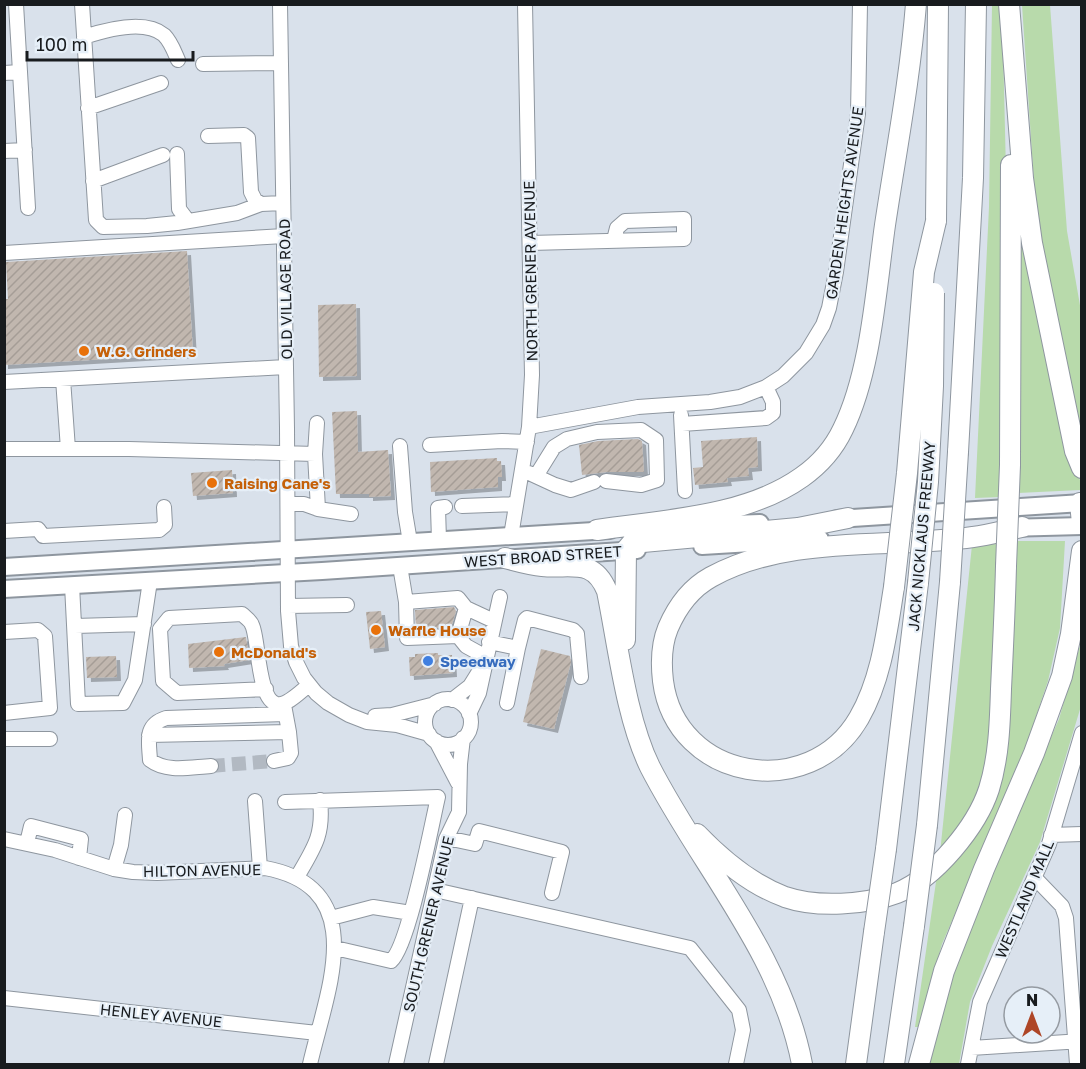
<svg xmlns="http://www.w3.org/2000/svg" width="1086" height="1069" viewBox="0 0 1086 1069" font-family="'Golos Text',sans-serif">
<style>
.grass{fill:#b8daab}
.building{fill:url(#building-hatch);filter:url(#shadow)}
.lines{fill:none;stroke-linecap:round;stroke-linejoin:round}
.minor-tunnel{stroke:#b2b9c2;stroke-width:14;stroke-dasharray:14 7;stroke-linecap:butt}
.minor-casing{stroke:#8e969f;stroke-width:16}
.major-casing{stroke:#8e969f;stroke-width:20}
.highway-casing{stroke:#8e969f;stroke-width:22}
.minor{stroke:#fff;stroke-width:14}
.major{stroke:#fff;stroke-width:16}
.highway{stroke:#fff;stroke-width:20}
.highway-bridge-casing{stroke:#8e969f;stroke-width:22;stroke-linecap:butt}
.highway-bridge{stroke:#fff;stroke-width:20}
.food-dot{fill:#e8710a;stroke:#e6eff8;stroke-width:2}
.shop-dot{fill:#3f7fe0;stroke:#e6eff8;stroke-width:2}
.labels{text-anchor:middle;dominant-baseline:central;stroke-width:4.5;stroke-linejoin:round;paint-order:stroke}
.street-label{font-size:15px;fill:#181b1e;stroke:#e6eff8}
.food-label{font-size:15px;font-weight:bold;fill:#c56008;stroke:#e6eff8;text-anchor:start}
.shop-label{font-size:15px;font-weight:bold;fill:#366cbe;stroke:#e6eff8;text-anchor:start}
</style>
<defs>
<pattern id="building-hatch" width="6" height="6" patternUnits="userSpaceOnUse" patternTransform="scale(1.5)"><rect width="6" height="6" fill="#c1b7af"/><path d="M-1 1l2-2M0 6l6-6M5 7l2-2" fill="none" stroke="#a59d96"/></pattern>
<filter id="shadow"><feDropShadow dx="4" dy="4" stdDeviation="0" flood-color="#0004"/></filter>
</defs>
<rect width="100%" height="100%" fill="#d9e1eb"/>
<path class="grass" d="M992,5H1002L1008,255L1000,497L975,498L989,207Z
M1022,5H1050L1067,231L1081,311V447L1036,213Z
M1027,247L1074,468L1081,482L1080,490L1018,493L1021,248Z
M1017,541H1065L1060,628L1048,681L1021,761L942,944L919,1027H915L937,875L961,853L1007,726Z
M999,544L993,734L975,808L940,853L972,545Z
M1081,642V706L1040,842L992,946L970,1002L959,1064H924L950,966L1059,719Z"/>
<path class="building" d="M187,251L193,354L4,365V299H8L6,262Z
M356,304L357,376L319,377L318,305Z
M357,411L358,452L388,450L391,496L369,497V494H336L332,412Z
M757,437L758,467L748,468L749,476L727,478L728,482L695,485L693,468L703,467L701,441Z
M638,439L642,441L644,472H606L582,475L579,445L598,441Z
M497,458V461H501L502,477H498V487L431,492L430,462Z
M232,470L233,493L193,496L191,473Z
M454,607L456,611L451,627L416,629L415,610Z
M381,611L385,647L370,649L366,612Z
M246,637L249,660L224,664L225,666L189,668L188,644Z
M541,649L570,656L571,662L554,729L523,722Z
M438,653V655H452L453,673L410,676L409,657H415V654Z
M116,656L117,677L87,678L86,657Z"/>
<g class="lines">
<path class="minor-tunnel" d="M211,766L274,761"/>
<defs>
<path id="minor" d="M16,4L28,208
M82,4L96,220L103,227L147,226L177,223L237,213L261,204L283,203
M280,4L287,428L288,611L291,646L296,662L304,678L316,693L328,703L349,715L367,722L397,725L429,734
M84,37C105,30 145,19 164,35C171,42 174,51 178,60
M203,64L281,63
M4,73L20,72
M88,108L161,83
M208,136L244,135L248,138L251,192L255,200L261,204
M4,151L25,150
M177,154L179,209L188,221
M93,181L163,155
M530,243L684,239V219L625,221L617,228L614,240
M4,253L284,236
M63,379L68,449
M4,382L286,367
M681,415L685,491
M682,424L766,418L773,413V402L766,387
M529,427L638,407L710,402L740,397L766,387L783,376L806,353L823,325L829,308L836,272L858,114L860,4
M430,445L502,441L527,442
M400,446L405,512L410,542
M4,449H129L315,454L318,509L351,514
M315,454L317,423
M529,473L555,485L571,490L594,482
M536,476L554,447L567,439L597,432L641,430L656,440L657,480L641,485L606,481
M288,504H304L318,509
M462,506L516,504
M4,531L38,529L43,536L159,530L165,525L164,507
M511,536L529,427L532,375L525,4
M439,540L438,508L445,507
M400,566L406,602L407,638L458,636L466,646L486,657
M72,585L78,704L123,703L135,680L150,581
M406,602L458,598L466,608L458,636
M288,606L347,605
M466,608L494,621
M75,626L144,624
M4,632L38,630L45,636L50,708L4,713
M489,642L518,648L525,620L527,618L573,630L577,634L581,677
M266,689L177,693L163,681L160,629L169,618L242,614C245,617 251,621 252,625C259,638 257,700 277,704C287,706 301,691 309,685
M425 722a23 23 0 1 1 46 0a23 23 0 1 1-46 0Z
M452,700L470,686L480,670
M507,703L518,648
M469,714L479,693L500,597
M375,716L392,715L435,704
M149,735L289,732L284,705
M4,739H50
M436,741L458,783
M274,761L288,758L291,753L289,732
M211,766C191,767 167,773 150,760C149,741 144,725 166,718L285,714
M255,801L260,868
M285,802L438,797C431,827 409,946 391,961L335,948
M1051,835L1082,834
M447,838L475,844L479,831L562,852L552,893
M4,839L55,850L114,869L133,872L157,873L265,868C373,888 326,993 310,1064
M27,843L31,826L81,839L79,858
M114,869L121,845L125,815
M297,877C314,848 324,835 320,800
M1035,878L1062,906L1066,918L1077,1064
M435,890L690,948L739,1010L743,1030L736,1064
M331,918L373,907L411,913
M4,998L317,1033
M971,1048L1082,1041
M396,1064L446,839L459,812L460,764L463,738
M436,1064L472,898
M968,1064L980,1002L1049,844L1082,733"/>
<path id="major" d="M837,519L1082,503
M678,526L760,523
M1010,528L1082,526
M702,546L820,539
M4,567L610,530
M4,589L322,571L637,550"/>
<path id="highway" d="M1009,4L1023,178L1032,243L1075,451L1082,468
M936,221L938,4
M958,452L973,178L976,4
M1010,465L1011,165
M1080,503L1082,523
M597,530C664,520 746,517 802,477C819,465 834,448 843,429C871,372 876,289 885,225C896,152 910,79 916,4
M505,558C517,561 530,565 542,566C571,569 593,557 607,591C618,645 626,718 650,767C700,865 781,953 802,1064
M894,587C887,630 882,678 859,718C810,803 676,781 663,681C661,664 661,645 668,628C677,607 691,588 711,577C789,534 888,549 973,537C990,535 1006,530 1022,527
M625,640L626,550L632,543L798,528L848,518
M927,825L950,582
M697,834C722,860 750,884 785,897C817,908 866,905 897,893C935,878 977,826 989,789C999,757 1000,722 1001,689C1003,648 1005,607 1006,566
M886,849L918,583
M856,1064L874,932
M894,1064L914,926
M919,1064L944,971L984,869L1034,753L1062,676L1071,634L1082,551"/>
</defs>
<use href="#minor" class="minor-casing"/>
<use href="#major" class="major-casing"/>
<use href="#highway" class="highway-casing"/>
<use href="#minor" class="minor"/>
<use href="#major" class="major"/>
<use href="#highway" class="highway"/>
<defs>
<path id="highway-bridge" d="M1006,566L1010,465
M950,582L958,452
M918,583L928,482L933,386L934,293
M894,587L907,473L924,272L936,221
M914,926L927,825
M874,932L886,849"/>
</defs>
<use href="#highway-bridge" class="highway-bridge-casing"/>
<use href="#highway-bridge" class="highway-bridge"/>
</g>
<g class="food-dot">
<circle cx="84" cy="351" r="6"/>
<circle cx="212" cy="483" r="6"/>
<circle cx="376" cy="630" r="6"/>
<circle cx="219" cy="652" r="6"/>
</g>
<circle class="shop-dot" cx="428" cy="661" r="6"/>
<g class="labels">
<g class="street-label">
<text transform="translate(844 203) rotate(-82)">GARDEN HEIGHTS AVENUE</text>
<text transform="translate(530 271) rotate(-91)">NORTH GRENER AVENUE</text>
<text transform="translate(285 289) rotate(-91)">OLD VILLAGE ROAD</text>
<text transform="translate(921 536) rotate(-85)">JACK NICKLAUS FREEWAY</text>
<text transform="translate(543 556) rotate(-4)">WEST BROAD STREET</text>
<text transform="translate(202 870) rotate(-1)">HILTON AVENUE</text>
<text transform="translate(1024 899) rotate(-67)">WESTLAND MALL</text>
<text transform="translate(428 924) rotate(-77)">SOUTH GRENER AVENUE</text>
<text transform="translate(161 1015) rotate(6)">HENLEY AVENUE</text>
</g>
<g class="food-label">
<text x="96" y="351">W.G. Grinders</text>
<text x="224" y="483">Raising Cane's</text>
<text x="388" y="630">Waffle House</text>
<text x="231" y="652">McDonald's</text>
</g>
<g class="shop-label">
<text x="440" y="661">Speedway</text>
</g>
</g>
<rect width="1086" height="1069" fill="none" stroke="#181b1e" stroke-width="12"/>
<g transform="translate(1032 1015)"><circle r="28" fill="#e6eff8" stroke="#949aa1" stroke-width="1.5"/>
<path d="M0-4.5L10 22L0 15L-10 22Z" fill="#ae4627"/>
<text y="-9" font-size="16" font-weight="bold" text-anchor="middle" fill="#181b1e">N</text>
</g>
<path d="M27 51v9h166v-9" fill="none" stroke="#181b1e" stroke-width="3"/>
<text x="36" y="51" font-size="18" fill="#181b1e" stroke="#e6eff8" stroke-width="4.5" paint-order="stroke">100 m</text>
</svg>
